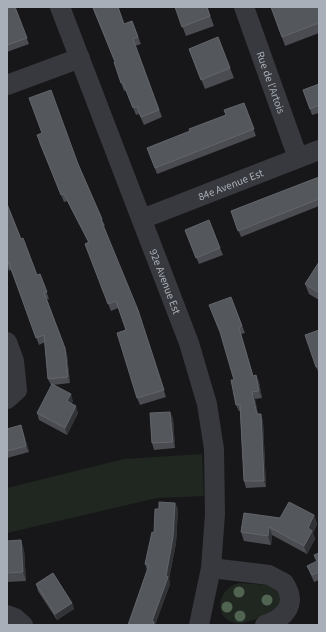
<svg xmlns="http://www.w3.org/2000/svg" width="326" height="632" viewBox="0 0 326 632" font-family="'Source Sans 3',sans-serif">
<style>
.green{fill:#1f2720}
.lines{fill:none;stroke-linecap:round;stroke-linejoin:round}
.minor{stroke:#38393e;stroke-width:20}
.tree{fill:#516452}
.wall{fill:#4a4c51}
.shaded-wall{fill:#313336}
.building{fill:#54575c;stroke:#62656b}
.labels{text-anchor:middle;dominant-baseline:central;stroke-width:3.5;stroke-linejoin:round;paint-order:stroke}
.street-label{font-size:11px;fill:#a9afb9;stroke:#121214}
</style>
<rect width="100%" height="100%" fill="#171719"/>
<path class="green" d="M202,454L204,496L157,498L7,533V488L124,459Z
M239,583L267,585L276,589L281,598L280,604C272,612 249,625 236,623C213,620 216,589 239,583Z"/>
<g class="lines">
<g class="minor">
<path id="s1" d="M60,7L189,343L207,404L214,449L215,514L211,568L199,625"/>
<path id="s2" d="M244,7L298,158"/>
<path d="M7,85L80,58"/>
<path id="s3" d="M142,219L319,150"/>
<path d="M7,342L14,361L17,390L7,399"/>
<path d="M211,568L269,575L284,583C298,604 285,618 265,625"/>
<path d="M7,615L15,618L23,625"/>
</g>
</g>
<g class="tree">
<circle cx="239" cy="592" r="5.5"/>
<circle cx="267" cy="600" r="5.5"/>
<circle cx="227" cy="607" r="5.5"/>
<circle cx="240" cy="616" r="5.5"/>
</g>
<path class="wall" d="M7,7H15L29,44L7,52Z
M92,7H114L124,24L132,21L141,44L135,46L162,117L144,125L139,114L136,115L126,90L124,91L114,62H115Z
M175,7H207L214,26L186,36Z
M271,7H319V33L285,46Z
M218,37L234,78L205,89L189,49Z
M319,84V113L312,115L303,90Z
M244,103L256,136L157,174L147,148L190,131L226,115Z
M39,142L78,164L102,219L105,226H103L140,317L166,397L140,405L137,398L126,330L118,308L111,311L85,244L88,242L67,201L64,202Z
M319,177V206L241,237L231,211Z
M7,204L21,239L37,275L40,274L49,299H47L67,354L70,383L53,385L73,401L71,404L78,413L67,435L39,420L37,413L52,385H51L48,379L45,342L39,345L11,270L9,271L7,265Z
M185,230L220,248L223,255L199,264Z
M319,262V300L309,294L305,284Z
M231,297L245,333L241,334L253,376L256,375L259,382L262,398L255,399L258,414L263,421L266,487L246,488L244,481L240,411H239L236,405L234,380Z
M319,330V373L316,367Z
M173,418L175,448L154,450L152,443Z
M7,429L23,431L29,452L7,458Z
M175,503L178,509L176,543L169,579L170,584L155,625H128L147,570L145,564L154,533Z
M314,515L317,524L313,533L315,539L307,554L272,535L271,545L244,541L241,532L280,518Z
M21,540L24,550L26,581L7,582V541Z
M319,553V580L314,582L307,566L317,562L314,555Z
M36,584L72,603L74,609L57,620L38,591Z"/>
<path class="shaded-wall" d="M239,328L241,334L255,382L253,376Z
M65,348L67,354L70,383L68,377Z
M256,375L259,382L262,398L259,391Z
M252,392L255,399L259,421L257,414Z
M71,394L73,401L69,408L67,401Z
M76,406L78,413L67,435L65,428Z
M170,412L173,418L175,448L173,442Z
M261,414L263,421L266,487L264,481Z
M21,425L23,431L29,452L26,446Z
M175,503L178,509L176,543L169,579L170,584L155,625H153L152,621L166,576Z
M314,515L317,524L313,533L315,539L307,554L304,546L308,528Z
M269,527L272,535L271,545L268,536Z
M21,540L24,550L26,581L23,572Z
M72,603L74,609L57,620L55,614Z"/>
<path class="building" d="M7,7H15L27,38L7,45Z
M93,7H118L124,24L132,21L138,37L133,39L159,110L141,117L137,106L133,108L123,83H121L114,62H115Z
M175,7H207L210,16L182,27Z
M271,7H319V23L282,37Z
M218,37L230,68L201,80L189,49Z
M319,84V105L310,109L303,90Z
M51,90L78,164L102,219L101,220L138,310L164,390L137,398L117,333L126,330L116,301L108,304L85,244L89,242L64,194L61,195L37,135L42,133L29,98Z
M244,103L254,129L155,168L147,148L190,131L189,129L226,115L224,110Z
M319,177V199L238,231L231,211Z
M7,204L21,239L23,238L37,275L40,274L47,292L44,293L65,348L68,377L48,379L44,335L36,338L9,263L7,264Z
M209,220L220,248L196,258L185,230Z
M319,262V293L305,284Z
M231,297L242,326L239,328L253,376L256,375L259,391L252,392L257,414H261L264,481H244L240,404L236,405L231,380H234L220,332L209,305Z
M319,330V366L316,367L305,335Z
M52,384L71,394L67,401L76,406L65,428L37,413Z
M170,412L173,442L152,443L150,413Z
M21,425L26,446L7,451V429Z
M159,502L175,503L173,537L166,576L168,577L152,621L154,622L153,625H128L149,565L145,564L152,532L154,533L155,509H159Z
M289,502L314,515L308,528L312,531L304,546L269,527L268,536L241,532L244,513L280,518Z
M21,540L23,572L7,573V541Z
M319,553V572L312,575L307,566L317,561L314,555Z
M53,573L72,603L55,614L36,584Z"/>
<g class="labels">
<g class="street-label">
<text stroke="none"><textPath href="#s2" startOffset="80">Rue de l'Artois</textPath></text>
<text stroke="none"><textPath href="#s3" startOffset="95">84e Avenue Est</textPath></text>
<text stroke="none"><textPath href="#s1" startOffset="294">92e Avenue Est</textPath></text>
</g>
</g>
<rect width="326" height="632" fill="none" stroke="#a9afb9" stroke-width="16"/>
</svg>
